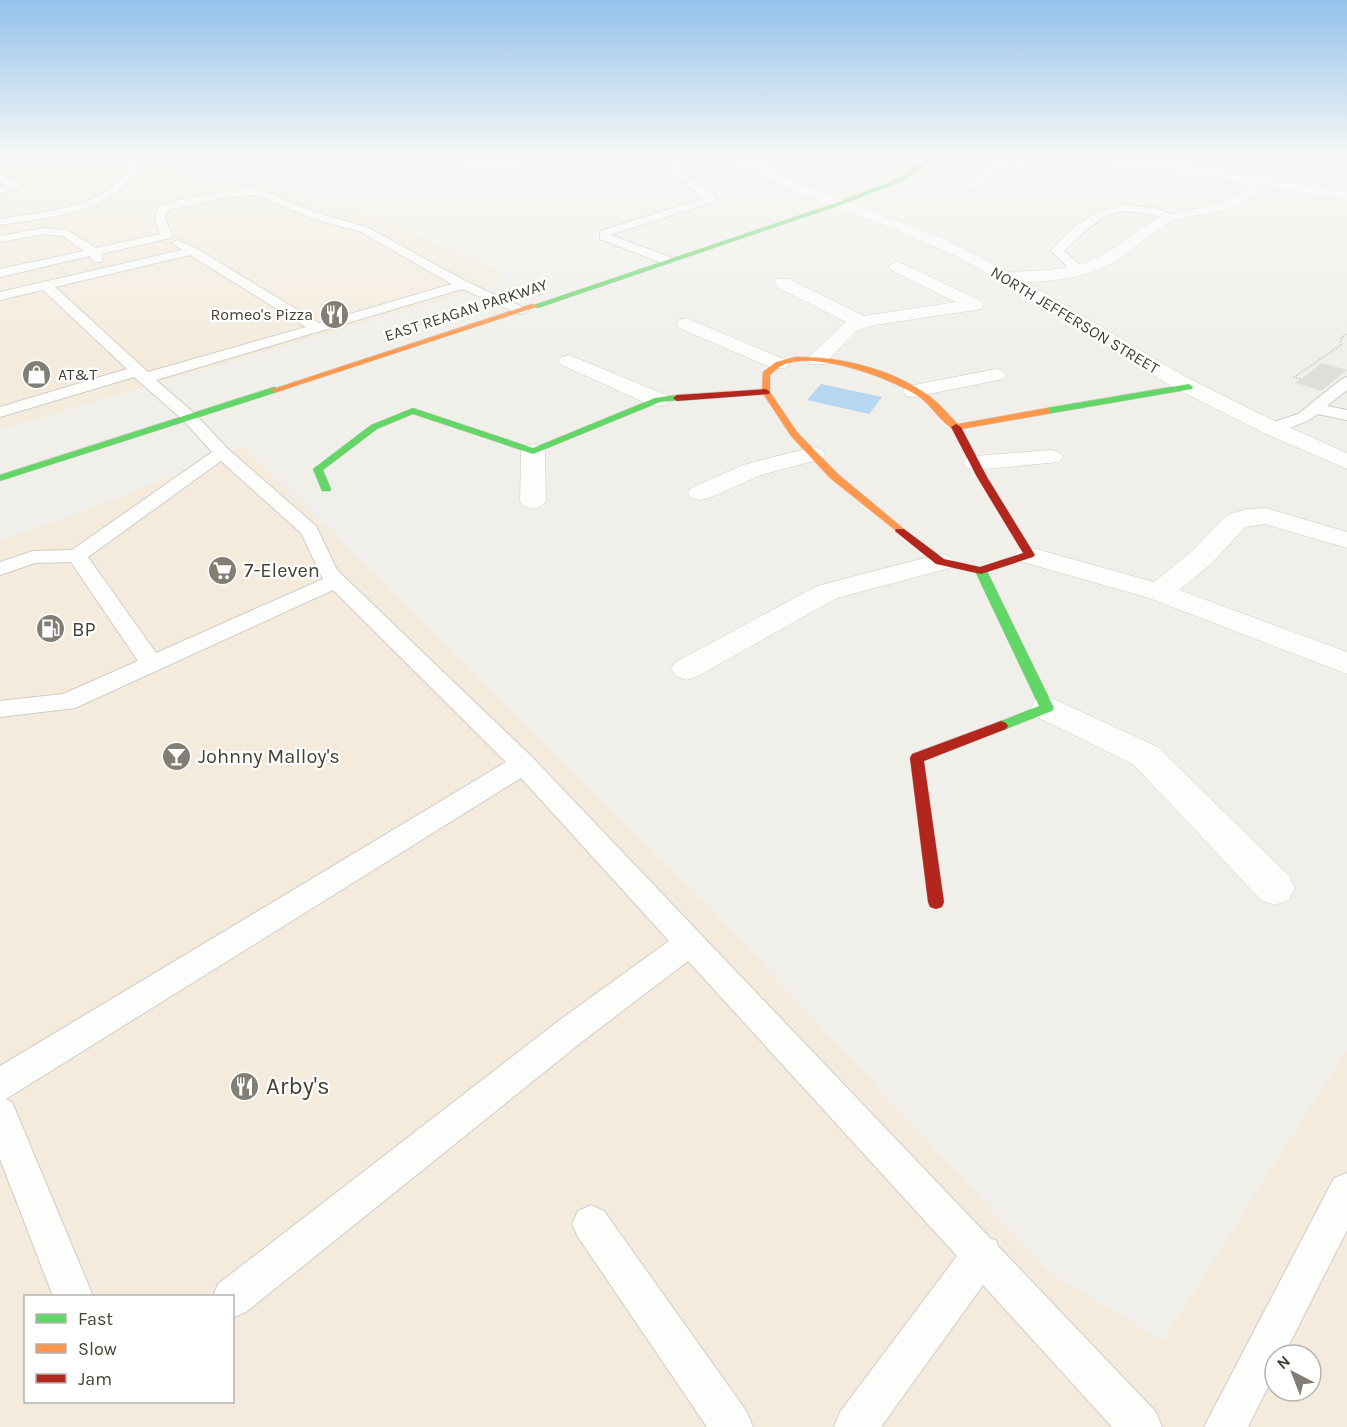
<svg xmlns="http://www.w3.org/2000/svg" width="1347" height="1427" viewBox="0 0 1347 1427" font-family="Karla,sans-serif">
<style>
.commercial{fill:#f4ebdc;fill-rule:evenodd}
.parking{fill:#dfded9}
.water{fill:#b7d6f1}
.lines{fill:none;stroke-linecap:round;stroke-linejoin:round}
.lane-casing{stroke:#cecdc7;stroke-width:2}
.street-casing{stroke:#cecdc7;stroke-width:1}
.fast-casing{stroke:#d0ccc0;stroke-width:1}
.slow-casing{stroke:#d0ccc0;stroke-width:1}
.jam-casing{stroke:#d0ccc0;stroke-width:1}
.path{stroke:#d1cfca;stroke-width:2;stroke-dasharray:1.5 1.5;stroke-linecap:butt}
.lane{fill:#fdfdfc;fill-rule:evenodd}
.street{fill:#fdfdfc;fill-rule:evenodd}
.fast{fill:#63d668;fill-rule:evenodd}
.slow{fill:#ff974d;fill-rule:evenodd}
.jam{fill:#b3261e;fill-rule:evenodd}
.labels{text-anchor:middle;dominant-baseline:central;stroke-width:4.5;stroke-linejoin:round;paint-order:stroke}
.far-street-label{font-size:16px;fill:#474135;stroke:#fff}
.far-poi-label{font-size:16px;fill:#474135;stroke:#fff;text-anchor:end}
.poi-label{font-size:20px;fill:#474135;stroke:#fff;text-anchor:start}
.near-poi-label{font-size:24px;fill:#474135;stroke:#fff;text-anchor:start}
</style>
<rect width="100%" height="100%" fill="#f0efea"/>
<path class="commercial" d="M0,157H158L155,163L188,184L257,185L327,206L378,217L504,274L493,285L0,429Z
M243,446L710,908L1050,1273L1163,1341L1347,1049V1427H0V541L101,505ZM26,1296H232V1402H26ZM1275,1355H1311V1391H1275Z"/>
<path class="parking" d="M1322,363L1347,370L1321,391L1296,383Z"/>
<path class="water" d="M821,384L882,397L869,414L807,400Z"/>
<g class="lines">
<defs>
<path id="lane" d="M134,157H144C138,166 134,177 126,184C94,216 42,218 0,225V219C39,212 94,210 122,177C127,171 130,164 134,157Z
M686,157H704L680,164V170L716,197V201L610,235L670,257V263H662L600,239V231L704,198L670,171L672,160Z
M1007,157H1018L974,188H966V184Z
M0,174L21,185L22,187L0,193V187L8,186L0,181Z
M249,188L263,191L318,213L369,228L467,282L529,310L522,314L517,313L462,289L156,380L195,414L228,449L316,526L337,570L532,757L991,1239L996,1240L998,1246L1156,1412L1162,1427H1112L983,1285L881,1427H834L840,1412L957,1256L688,961L583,1041L246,1312L232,1318V1296H213L218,1284L561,1019L669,941L521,778L6,1099L12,1102L93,1296H53L0,1159V1066L506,762L333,590L75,708L0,717V701L63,694L138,661L71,562L35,563L0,575V562L33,551L72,550L212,452L183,420L134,377L0,417V407L127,369L43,290L0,300V292L182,250L172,243L178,240L197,249L319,323L452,284L361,232L311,218L256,195L231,196L168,210L165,217L172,236L170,238L101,254L103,259L101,262H93L90,256L0,277V269L84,251L63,236L44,234L0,242V236L44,228L66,230L96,248L160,234L155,217L159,206L177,200ZM190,255L306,327L148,372L55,287ZM221,461L301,533L323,579L156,653L88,557Z
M1127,205L1155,208L1178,217L1173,220C1111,204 1109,209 1064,251L1083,268V274H1075L1051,251C1071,227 1094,208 1127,205Z
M1347,377V390L1327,406L1347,410V420L1318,414C1305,424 1287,429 1271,433L1263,428L1265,425L1298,414L1342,379Z
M1347,1173V1230L1284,1355H1275V1373L1248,1427H1204L1334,1178Z
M591,1205L604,1211L747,1412L753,1427H707L578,1237L572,1224L578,1211Z"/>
<path id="street" d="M503,157H526L524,160L471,172L464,168L466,165Z
M727,157H743L793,181L941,238L1009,272L1049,270L1083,264L1108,252L1159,217L1222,203L1238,194L1249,184L1108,161L1102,157H1131L1347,192V200L1262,186C1230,222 1205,207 1169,223C1151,232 1137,247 1120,258C1092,277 1059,281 1026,282L1186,377L1258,413L1347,453V469L1266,434L1171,386L1006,284L958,257L901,232L784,187Z
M897,261L981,301L984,305L981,309L975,310L874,325L858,330L824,364H810L807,360L810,356L846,322L777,287L774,283L777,279H789L864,316L956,302L891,270L889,266Z
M686,318L786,360L789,364L786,368H772L679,328L677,324L679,320Z
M569,355L666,395L669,400L666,405L658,406L650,405L562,365L559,361L562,357Z
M996,369L1003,371L1006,375L1003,379L914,397L906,396L903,391L906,386L914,385Z
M533,444L541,446L545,451L546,501L542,506L533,509L524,506L520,501L521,451L525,446Z
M813,447L821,449L825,454L821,459L761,475L709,498L700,500L691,498L688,493L691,488L743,465Z
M1051,450L1059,452L1063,457L1059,462L975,470L967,468L963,463L967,458L975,456Z
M1266,508L1347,532V548L1265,524L1245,527L1211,564L1179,590L1347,652V674L1149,598L1019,561L1015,555L1019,549L1029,547L1154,582L1191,552L1227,515L1247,509Z
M940,554L950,556L954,562L950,568L837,598L698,676L687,680L676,676L671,669L676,662L817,586Z
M1047,696L1158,747L1289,876L1295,888L1289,900L1275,905L1261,900L1134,765L1035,716L1031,708L1035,700Z"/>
<path id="fast" d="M932,157H938L902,181L843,204L538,308L531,306L839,202L898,179Z
M1189,384L1193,387L1192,389L1047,414L1043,411L1047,408Z
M274,387L277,388V392L0,481V475Z
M677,395L681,398L680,400L660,402L533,454L413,414L377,429L323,470L331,489L330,491H322L313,469L371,425L413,408L533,448L655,398Z
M981,568L987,571L1054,708L1052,711L1001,731L996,729L994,726L996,723L1039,706L975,571Z"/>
<path id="slow" d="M532,304L539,306L277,392L270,390Z
M796,357C840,356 892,369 928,395C939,403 948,414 958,424L1047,408L1051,411L1047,414L956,430C941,424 932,405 918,396C890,378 812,349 781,366C777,368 774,372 770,375V392L797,432L838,474L904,529V533L900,534L830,478L791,436L762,392L763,372L776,362Z"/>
<path id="jam" d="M766,389L770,392L769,394L677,401L673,398L677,395Z
M956,424L961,427L987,477L1035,555L1033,557L981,574L936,564L895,531L896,529H904L944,559L980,567L1023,553L977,477L951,427Z
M1001,721L1006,723L1008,726L1006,729L924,761L944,902L942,907L936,909L930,907L928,902L910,758L912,754Z"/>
</defs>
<use href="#lane" class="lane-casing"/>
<use href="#street" class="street-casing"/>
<use href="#fast" class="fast-casing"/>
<use href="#slow" class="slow-casing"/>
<use href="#jam" class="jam-casing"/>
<path class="path" d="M1300,379L1294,377L1341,345V338L1347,333"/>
<use href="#lane" class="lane"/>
<use href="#street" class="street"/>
<use href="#fast" class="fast"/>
<use href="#slow" class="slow"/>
<use href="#jam" class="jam"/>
</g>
<linearGradient id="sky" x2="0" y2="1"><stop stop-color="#94c2ec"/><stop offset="0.44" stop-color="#f8f8f6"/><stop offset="1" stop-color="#f8f8f6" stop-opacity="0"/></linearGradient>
<rect width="1347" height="357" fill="url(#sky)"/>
<defs>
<symbol id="restaurant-disc" viewBox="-11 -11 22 22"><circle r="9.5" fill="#827e74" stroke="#fff"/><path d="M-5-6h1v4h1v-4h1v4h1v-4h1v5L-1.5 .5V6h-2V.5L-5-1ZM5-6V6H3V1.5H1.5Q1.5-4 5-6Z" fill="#fff"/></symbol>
<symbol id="shop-disc" viewBox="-11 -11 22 22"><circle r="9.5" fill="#827e74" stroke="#fff"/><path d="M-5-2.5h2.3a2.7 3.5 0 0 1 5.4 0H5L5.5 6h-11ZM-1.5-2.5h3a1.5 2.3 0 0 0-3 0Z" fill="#fff"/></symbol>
<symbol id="supermarket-disc" viewBox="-11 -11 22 22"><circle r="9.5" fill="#827e74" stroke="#fff"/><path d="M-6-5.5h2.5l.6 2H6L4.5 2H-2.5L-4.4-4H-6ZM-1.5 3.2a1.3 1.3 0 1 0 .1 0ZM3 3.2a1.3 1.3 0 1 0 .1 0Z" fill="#fff"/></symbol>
<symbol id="fuel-disc" viewBox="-11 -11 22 22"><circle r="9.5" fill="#827e74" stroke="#fff"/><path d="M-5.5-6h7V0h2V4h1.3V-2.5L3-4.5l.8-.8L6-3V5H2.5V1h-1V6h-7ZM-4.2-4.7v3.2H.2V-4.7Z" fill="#fff"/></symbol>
<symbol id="bar-disc" viewBox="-11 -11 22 22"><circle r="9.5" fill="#827e74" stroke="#fff"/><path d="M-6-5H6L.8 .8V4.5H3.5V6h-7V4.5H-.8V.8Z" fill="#fff"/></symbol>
</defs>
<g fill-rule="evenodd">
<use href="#restaurant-disc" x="318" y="298" width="33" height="33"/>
<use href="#shop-disc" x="20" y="358" width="33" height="33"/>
<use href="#supermarket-disc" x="206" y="554" width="33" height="33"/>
<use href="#fuel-disc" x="34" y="612" width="33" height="33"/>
<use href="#bar-disc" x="160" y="740" width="33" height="33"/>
<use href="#restaurant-disc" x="228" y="1070" width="33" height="33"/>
</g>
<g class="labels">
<g class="far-street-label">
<text transform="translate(466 310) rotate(-18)">EAST REAGAN PARKWAY</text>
<text transform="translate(1075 320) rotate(31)">NORTH JEFFERSON STREET</text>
</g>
<g class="far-poi-label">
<text x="313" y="314">Romeo's Pizza</text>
<text x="58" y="374" text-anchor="start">AT&amp;T</text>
</g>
<g class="poi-label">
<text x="244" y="570">7-Eleven</text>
<text x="72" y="629">BP</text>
<text x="198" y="756">Johnny Malloy's</text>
</g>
<g class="near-poi-label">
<text x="266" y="1086">Arby's</text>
</g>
</g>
<rect x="24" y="1295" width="210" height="108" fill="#ffffff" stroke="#b5b3ae" stroke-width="1.5"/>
<rect x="36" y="1314" width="30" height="9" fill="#63d668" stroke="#b5b3ae" stroke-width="1.5"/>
<text x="78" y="1325" font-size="18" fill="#474135">Fast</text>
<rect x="36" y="1344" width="30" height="9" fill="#ff974d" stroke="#b5b3ae" stroke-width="1.5"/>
<text x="78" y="1355" font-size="18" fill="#474135">Slow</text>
<rect x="36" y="1374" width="30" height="9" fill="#b3261e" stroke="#b5b3ae" stroke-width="1.5"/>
<text x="78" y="1385" font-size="18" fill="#474135">Jam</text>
<g transform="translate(1293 1373) rotate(318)"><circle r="28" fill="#ffffff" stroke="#b5b3ae" stroke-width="1.5"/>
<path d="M0-4.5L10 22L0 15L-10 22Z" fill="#827e74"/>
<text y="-9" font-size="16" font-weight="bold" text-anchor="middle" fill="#474135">N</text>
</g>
</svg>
